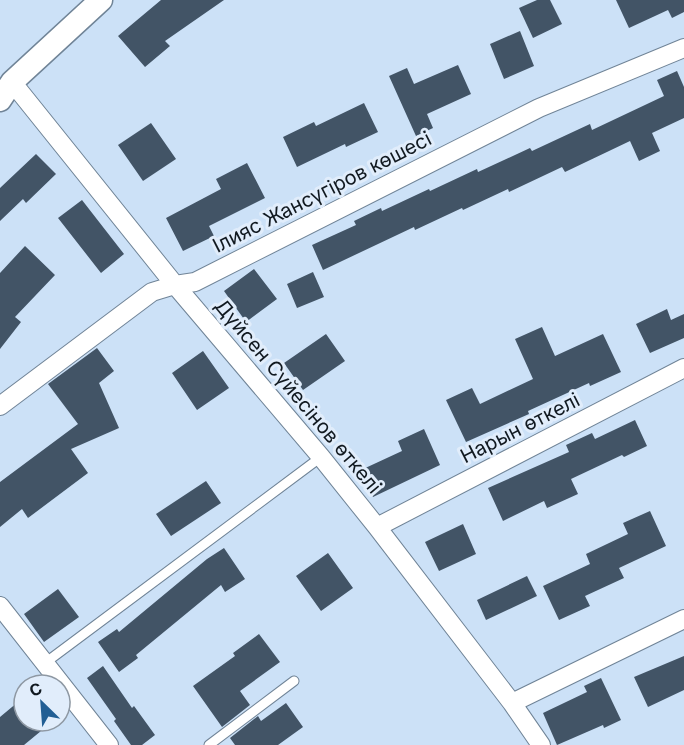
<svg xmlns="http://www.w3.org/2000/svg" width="684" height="745" viewBox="0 0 684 745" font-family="Inter,sans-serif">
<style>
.building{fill:#425466}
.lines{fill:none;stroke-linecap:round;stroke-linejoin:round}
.service-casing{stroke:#708497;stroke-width:11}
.minor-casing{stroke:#708497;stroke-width:20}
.tertiary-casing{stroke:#708497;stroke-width:25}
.service{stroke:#fff;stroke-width:9}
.minor{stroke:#fff;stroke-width:18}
.tertiary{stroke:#fff;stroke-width:22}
.labels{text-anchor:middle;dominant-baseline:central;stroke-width:6;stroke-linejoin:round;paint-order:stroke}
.street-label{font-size:20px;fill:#111920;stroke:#e1edfb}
</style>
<rect width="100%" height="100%" fill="#cce1f7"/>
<path class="building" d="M161,0H224L165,41L170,46L145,67L118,36Z
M537,0H550L562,24L533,38L519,8Z
M616,0H684V12L672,18L668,10L629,28Z
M520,31L534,66L504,79L490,44Z
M458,65L471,94L427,114L433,128L416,136L389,76L407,68L414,84Z
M677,71L684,87V118L652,133L660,151L639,161L630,141L565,172L562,167L509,192L508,189L463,210L462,208L415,230L414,227L323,270L312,245L356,225L354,221L381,208L382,211L429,189L430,191L477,169L478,172L530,148L532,151L590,124L592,130L664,96L657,80Z
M364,103L378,132L346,147L345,144L297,167L283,137L314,122L316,126Z
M151,123L176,159L143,181L118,145Z
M36,154L56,174L26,203L23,199L0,221V188Z
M247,163L265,198L209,226L214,236L183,251L166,218L221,189L216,179Z
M82,200L124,254L101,273L58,218Z
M25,246L55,275L15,317L21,322L0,349V273Z
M254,269L277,299L246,322L224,291Z
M313,272L324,297L297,308L287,284Z
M667,309L671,320L684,314V338L650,353L636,324Z
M542,327L555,356L603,334L621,372L590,386L589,383L528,411L529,414L466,442L446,400L472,388L480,404L533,379L515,339Z
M326,334L345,361L303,390L284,363Z
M97,348L114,371L99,383L119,428L71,449L88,473L28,518L22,509L0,527V482L78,424L48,384Z
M203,351L229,388L197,410L172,373Z
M635,420L647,446L624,457L622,455L571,479L578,494L547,508L544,501L503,521L488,488L569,452L566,445L592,433L595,439Z
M424,429L440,465L373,497L361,470L402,451L398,441Z
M206,481L221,503L171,536L156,514Z
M650,511L666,546L619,568L624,578L585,596L590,606L559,620L543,586L590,564L586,554L628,534L623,523Z
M463,524L476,554L439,571L425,542Z
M224,548L245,579L225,592L221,585L136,655L138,658L119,672L98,642L117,629L119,632L207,559Z
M328,553L353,588L321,611L296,576Z
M527,576L537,596L486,620L477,600Z
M58,589L79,617L44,642L24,614Z
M259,634L280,662L240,691L250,705L222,727L193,686L235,656L233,653Z
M684,656V690L648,707L634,677Z
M103,666L132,708L134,706L155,735L142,745H131L114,721L116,719L87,678Z
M601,678L621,720L604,728L603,725L557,745L543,713L587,692L584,686Z
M24,697V721H33L41,731L24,745H0V717Z
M286,703L303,727L278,745H235L230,738L258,716L261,721Z"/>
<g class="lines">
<defs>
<path id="service" d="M45,663L321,457
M209,745L294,681"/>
<path id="minor" d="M12,82L175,285L321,457L377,527L512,703L541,745
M0,406L152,292L175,285L195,282L539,108L684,48
M377,527L684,368
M0,606L109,745
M512,703L684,619"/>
<path id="tertiary" d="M0,100L12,82L101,0"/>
</defs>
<use href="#service" class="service-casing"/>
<use href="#minor" class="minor-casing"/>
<use href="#tertiary" class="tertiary-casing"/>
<use href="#service" class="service"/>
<use href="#minor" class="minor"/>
<use href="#tertiary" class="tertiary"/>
</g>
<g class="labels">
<g class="street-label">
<text transform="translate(322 192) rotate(-27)">Ілияс Жансүгіров көшесі</text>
<text transform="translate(298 396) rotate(50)">Дүйсен Сүйесінов өткелі</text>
<text transform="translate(520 428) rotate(-27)">Нарын өткелі</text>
</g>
</g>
<g transform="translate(42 703) rotate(335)"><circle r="28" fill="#e1edfb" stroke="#8e98a3" stroke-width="1.5"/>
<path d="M0-4.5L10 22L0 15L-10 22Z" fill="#215e94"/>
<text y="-9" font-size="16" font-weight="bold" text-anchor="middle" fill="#111920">С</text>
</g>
</svg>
